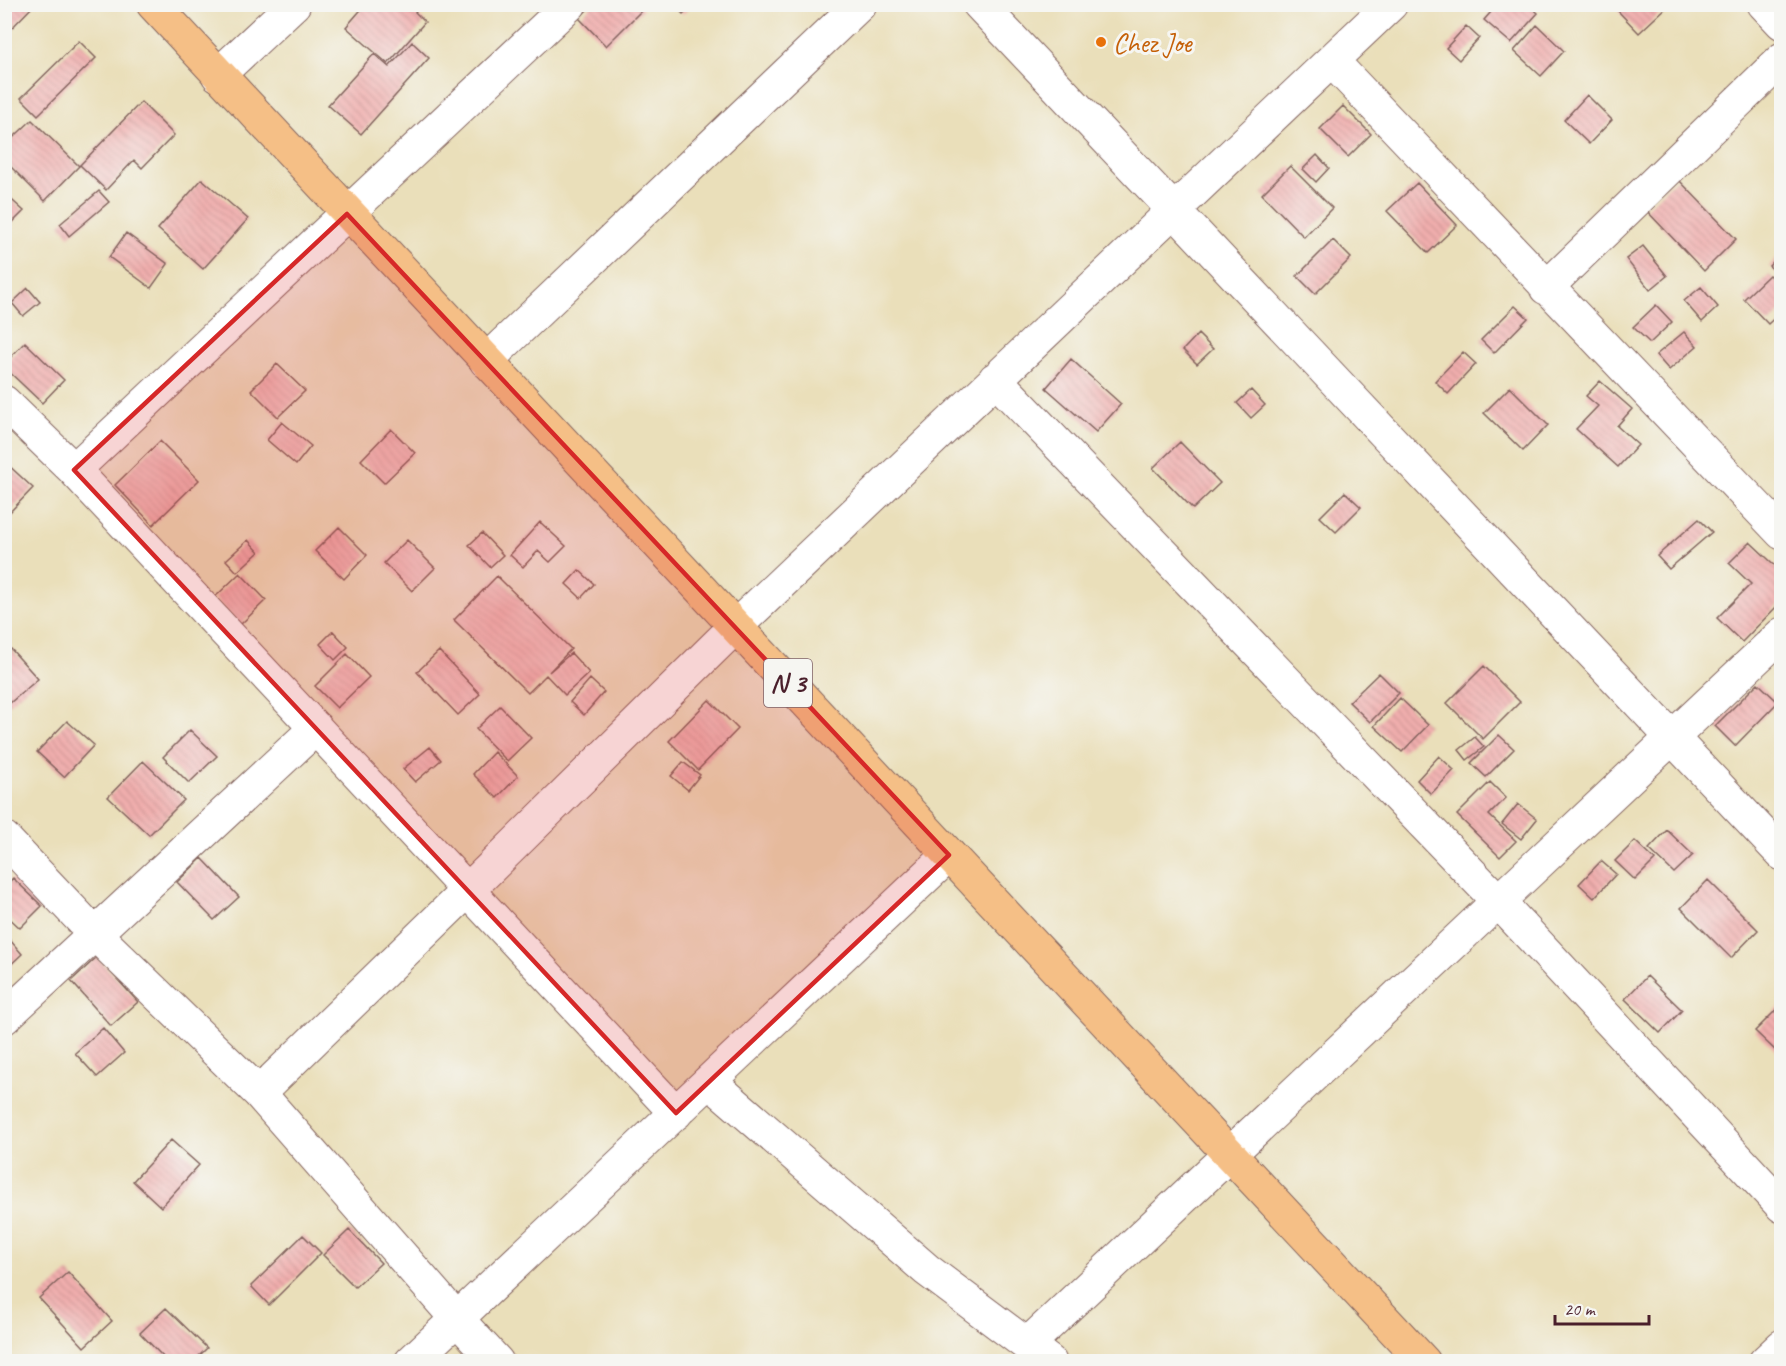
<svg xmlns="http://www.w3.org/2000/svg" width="1786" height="1366" viewBox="0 0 1786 1366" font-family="Caveat,sans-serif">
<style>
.building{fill:url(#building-back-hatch)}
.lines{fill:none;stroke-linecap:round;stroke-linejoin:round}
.street-casing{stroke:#82625d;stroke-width:35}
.primary-casing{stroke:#82625d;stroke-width:35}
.street{stroke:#fff;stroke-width:33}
.primary{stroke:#f5bf86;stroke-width:33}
.marked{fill:#d62828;fill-opacity:0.2;stroke:#d62828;stroke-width:4.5;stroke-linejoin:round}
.food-dot{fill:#e8710a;stroke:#f6f6f2;stroke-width:2}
.labels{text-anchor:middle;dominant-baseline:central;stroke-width:6;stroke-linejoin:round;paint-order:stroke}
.shield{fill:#f6f6f2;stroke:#7e6067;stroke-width:1.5}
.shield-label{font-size:27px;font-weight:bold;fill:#4a1f2b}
.food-label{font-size:28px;fill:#c56008;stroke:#f6f6f2;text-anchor:start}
</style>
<defs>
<pattern id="building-back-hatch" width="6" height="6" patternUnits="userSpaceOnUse" patternTransform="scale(1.5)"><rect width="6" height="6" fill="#f0aead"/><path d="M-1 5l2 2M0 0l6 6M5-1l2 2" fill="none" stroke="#cf9595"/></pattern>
</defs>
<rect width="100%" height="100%" fill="#f6f6f2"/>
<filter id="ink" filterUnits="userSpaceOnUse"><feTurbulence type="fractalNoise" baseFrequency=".0167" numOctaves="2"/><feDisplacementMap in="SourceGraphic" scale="12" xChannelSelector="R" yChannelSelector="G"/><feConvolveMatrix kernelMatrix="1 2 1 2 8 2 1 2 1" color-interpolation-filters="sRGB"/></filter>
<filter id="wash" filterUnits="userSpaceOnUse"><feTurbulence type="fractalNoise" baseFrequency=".008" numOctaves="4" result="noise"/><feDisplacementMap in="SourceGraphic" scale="24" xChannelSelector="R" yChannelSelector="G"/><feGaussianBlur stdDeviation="1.35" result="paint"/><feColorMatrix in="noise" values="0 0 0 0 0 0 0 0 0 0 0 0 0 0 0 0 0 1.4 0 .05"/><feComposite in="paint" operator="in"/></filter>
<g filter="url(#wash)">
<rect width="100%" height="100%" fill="#eadfba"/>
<g id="blocks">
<path class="building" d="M4,4H35L4,36Z
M366,4H422L415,12L425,22L388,64L346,27Z
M593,4H638L643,9L606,46L579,18Z
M673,4H693L683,14Z
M1498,4H1528L1538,13L1511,43L1484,20Z
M1626,4H1670L1639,33L1618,11Z
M1537,25L1564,51L1541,76L1514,51Z
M1466,26L1479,38L1459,60L1446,48Z
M79,41L96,58L38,115L21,98Z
M412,42L429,58L361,134L328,105L374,54L389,67Z
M1587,95L1612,120L1589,144L1564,120Z
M141,102L174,135L142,168L134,160L106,190L80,165Z
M1343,106L1371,134L1348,157L1320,129Z
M32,120L79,166L45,201L4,160V146Z
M1317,155L1329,168L1316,182L1303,169Z
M1290,166L1332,208L1304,237L1262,194Z
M1677,178L1736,239L1704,271L1645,209Z
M202,179L248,219L203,269L158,229Z
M1417,183L1457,225L1428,253L1387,211Z
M99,191L109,202L69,236L60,224Z
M4,193L24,211L4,231Z
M126,233L168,264L151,288L109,257Z
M1333,240L1351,258L1315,294L1297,276Z
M1643,246L1667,276L1650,290L1626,259Z
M1782,253V277L1769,266Z
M1769,275L1782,287V311L1768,324L1744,299Z
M1701,287L1718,307L1702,322L1684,301Z
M28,288L40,302L23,316L12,303Z
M1656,305L1672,322L1650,343L1633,327Z
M1515,306L1528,318L1494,353L1481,340Z
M1684,332L1697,346L1669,370L1656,355Z
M1198,334L1213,349L1197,364L1183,350Z
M25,342L64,380L42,403L4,367V364Z
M1463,352L1476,364L1448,394L1435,381Z
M1071,359L1121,404L1096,432L1046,388Z
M277,364L305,391L278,417L251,390Z
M1600,381L1632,409L1617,426L1638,445L1618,467L1576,429L1598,406L1586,396Z
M1510,387L1548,425L1523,451L1484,413Z
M1251,390L1265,405L1251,418L1237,403Z
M282,422L311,446L296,465L267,440Z
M391,429L415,453L384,483L361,460Z
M160,441L199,480L153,525L115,485Z
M1180,442L1220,483L1193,509L1153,468Z
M4,461L33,488L7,515L4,513Z
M1345,492L1361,507L1336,532L1320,517Z
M1699,519L1712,532L1669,569L1657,556Z
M540,522L566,546L550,562L538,551L523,567L510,555Z
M339,527L367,555L344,579L315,551Z
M482,533L503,555L490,567L469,545Z
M248,540L259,552L237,572L226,560Z
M407,540L435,568L412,591L384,563Z
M1750,542L1782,572V601L1742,642L1717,618L1751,584L1729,563Z
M579,570L594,584L581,598L566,584Z
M240,573L266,600L240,625L214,598Z
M497,576L571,649L549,672L571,653L589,673L565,695L546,675L528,693L454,620Z
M333,631L348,647L335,660L320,644Z
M11,649L38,679L4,708V654Z
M439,651L480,694L458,715L417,672Z
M347,654L369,677L337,708L315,686Z
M1484,666L1520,702L1483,739L1447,703Z
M1379,673L1399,693L1370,722L1349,702Z
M590,679L604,692L584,715L570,702Z
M1758,683L1778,702L1735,746L1715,726Z
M1400,698L1428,725L1402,752L1374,726Z
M709,700L738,729L698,770L669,741Z
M500,706L531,738L507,761L476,729Z
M67,721L94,745L64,777L37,752Z
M190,730L217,756L189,783L163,757Z
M1499,735L1514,749L1486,777L1471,763Z
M1475,737L1484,747L1467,760L1459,750Z
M430,747L441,760L415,782L403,769Z
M494,752L518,776L497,798L473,774Z
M1439,756L1454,770L1431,794L1417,780Z
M143,761L184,800L149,835L108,797Z
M683,762L700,775L688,790L671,776Z
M1490,782L1506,798L1489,815L1516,841L1500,857L1457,815Z
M1518,804L1537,819L1521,839L1502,824Z
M1667,830L1693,855L1674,873L1649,849Z
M1635,841L1655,860L1635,880L1615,861Z
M202,858L239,897L214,920L177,882Z
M1601,861L1616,874L1594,898L1579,884Z
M13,878L42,906L20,928L4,913V887Z
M1708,880L1758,930L1731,958L1681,908Z
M10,940L22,954L4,971V945Z
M97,957L138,1002L111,1026L71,981Z
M1647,976L1682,1010L1660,1033L1625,999Z
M1782,1004V1047L1777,1052L1755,1031Z
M103,1028L124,1053L97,1077L75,1053Z
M171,1140L199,1165L161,1207L133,1181Z
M349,1230L381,1263L355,1287L323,1255Z
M303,1235L321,1253L269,1305L251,1286Z
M68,1272L112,1321L84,1347L39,1298Z
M166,1308L207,1348L193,1362H168L140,1333Z"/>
</g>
</g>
<g filter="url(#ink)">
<use href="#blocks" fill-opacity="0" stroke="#82625d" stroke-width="1.5"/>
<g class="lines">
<defs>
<path id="street" d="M979,4L1782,854
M1764,4L1782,23
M1332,61L1782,533
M218,75L294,4
M1546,288L1782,59
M486,361L860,4
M995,379L1497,900L1782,1206
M4,402L74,470L676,1113
M74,470L570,4
M4,838L95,934L259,1093L457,1319L497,1362
M4,1018L316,728
M709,1081L927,1270L1050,1362
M259,1093L467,891L735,627L1391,4
M1028,1344L1782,634
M411,1362L949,855
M1765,1362L1782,1346"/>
<path id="primary" d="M153,4L1424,1362"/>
</defs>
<use href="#street" class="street-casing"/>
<use href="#primary" class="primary-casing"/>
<use href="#street" class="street"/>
<use href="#primary" class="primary"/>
</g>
</g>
<path class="marked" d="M347,214L949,855L676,1113L74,470Z"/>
<circle class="food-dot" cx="1101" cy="42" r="6"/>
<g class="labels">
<rect class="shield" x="764" y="659" width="48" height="48" rx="4.5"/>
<g class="shield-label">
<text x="788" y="683">N 3</text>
</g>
<g class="food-label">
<text x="1113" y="42">Chez Joe</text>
</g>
</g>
<rect width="1786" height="1366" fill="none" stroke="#f6f6f2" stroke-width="24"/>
<path d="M1555 1315v9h94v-9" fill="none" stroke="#4a1f2b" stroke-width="3"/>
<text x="1564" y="1315" font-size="18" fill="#4a1f2b" stroke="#f6f6f2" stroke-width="4.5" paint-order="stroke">20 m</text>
</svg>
